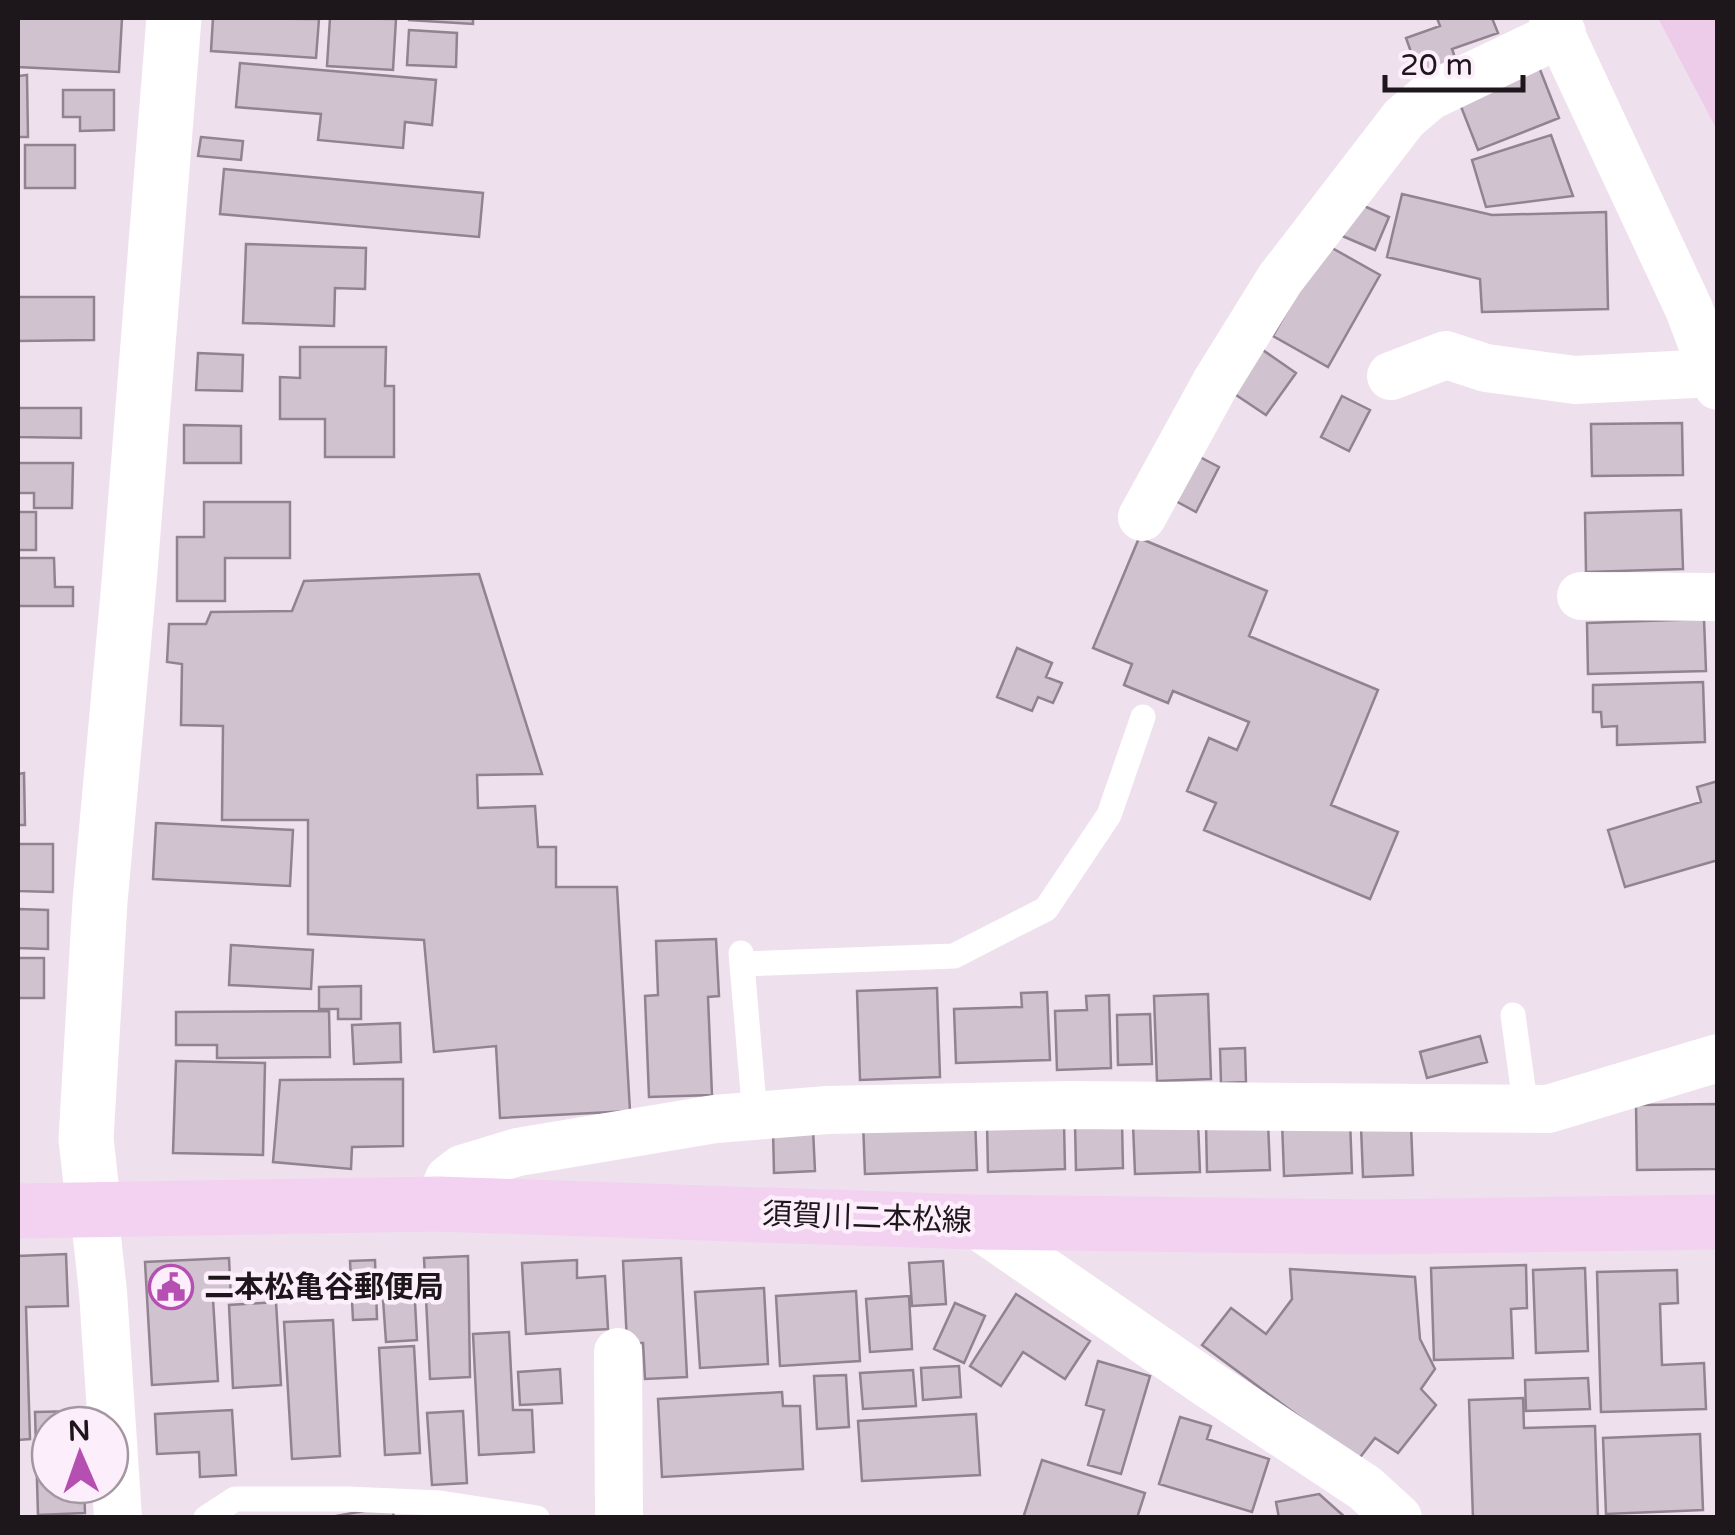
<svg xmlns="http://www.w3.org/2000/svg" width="1735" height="1535" viewBox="0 0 1735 1535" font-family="'Varela Round','Noto Sans JP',sans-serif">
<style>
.green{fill:#eccce9}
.building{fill:#d0c2cf;stroke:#91838f;stroke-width:2.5}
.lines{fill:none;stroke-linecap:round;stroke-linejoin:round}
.service{stroke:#fff;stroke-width:25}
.minor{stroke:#fff;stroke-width:48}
.tertiary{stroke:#fff;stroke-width:55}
.secondary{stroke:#f2d2f0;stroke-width:55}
.labels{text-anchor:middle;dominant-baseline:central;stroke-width:9;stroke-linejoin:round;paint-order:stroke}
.street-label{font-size:30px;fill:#1d171c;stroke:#fdeefb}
.poi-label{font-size:30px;font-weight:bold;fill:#1d171c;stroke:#fdeefb;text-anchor:start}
</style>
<rect width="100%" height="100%" fill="#efe0ee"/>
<path class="green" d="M1658,18H1717V130Z"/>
<path class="building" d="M18,18H122L119,72L18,67Z
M213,18L319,19L316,58L211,51Z
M330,18L396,19L393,70L327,66Z
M409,18H473V24L409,20Z
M1437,18H1492L1498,33L1452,49L1458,66L1421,80L1406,38L1440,26Z
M409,30L457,33L456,67L407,65Z
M240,63L436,80L432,125L405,122L403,148L318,140L321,114L236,107Z
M1539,67L1559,118L1478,150L1458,99Z
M27,75L28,137H18V76Z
M63,90H114V130L80,131V117H63Z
M1551,135L1573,196L1486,207L1472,160Z
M201,137L243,141L241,160L198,156Z
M25,145H75V188H25Z
M224,169L483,193L479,237L220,214Z
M1402,194L1492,215L1606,212L1608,309L1482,312L1480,279L1387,257Z
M1355,202L1389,217L1375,250L1340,235Z
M246,244L366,248L365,289L335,288L334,326L243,323Z
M1325,244L1380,275L1328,367L1273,336Z
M18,297H94V340L18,341Z
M1257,346L1296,373L1266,415L1227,389Z
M300,347H386L385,386H394V457H325V419H280V377L300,378Z
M198,353L243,355L242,391L196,390Z
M1342,396L1370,410L1349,451L1321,437Z
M18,408H81V438L18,437Z
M1682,423L1683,475L1592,476L1591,424Z
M184,425L241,426V463H184Z
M1194,454L1219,467L1196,512L1172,499Z
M18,463H73L72,508H34V493H18Z
M204,502H290V558H225V601H177V537H204Z
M1681,510L1683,569L1586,572L1585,513Z
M18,512H36V550H18Z
M1139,538L1267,591L1249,636L1378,690L1331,805L1398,832L1370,899L1204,830L1216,803L1187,791L1209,738L1237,750L1249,722L1173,691L1168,703L1124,685L1132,664L1093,648Z
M18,558H54L55,587H73V606H18Z
M479,574L542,774L477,775L478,808L535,806L538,847H556V887H617L630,1111L500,1118L496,1046L434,1052L424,940L308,934V820H222L223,726L181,725L182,664L167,662L169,624H206L211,612L292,611L304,581Z
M1704,619L1706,671L1588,674L1587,623Z
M1017,648L1052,663L1046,677L1062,683L1053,703L1038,697L1032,711L997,697Z
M1703,682L1705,742L1617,745V726L1602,727L1601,712H1593V685Z
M24,773L25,825H18V774Z
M1718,781V860L1625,887L1608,830L1701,802L1697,787Z
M156,823L293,830L290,886L153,879Z
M18,844H53V892L18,891Z
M18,909L48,910V949L18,948Z
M716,939L719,996L708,997L712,1095L649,1097L645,996L658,995L656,941Z
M231,945L313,950L311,989L229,985Z
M18,958H44V998H18Z
M361,986V1019H338V1009H319V987Z
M937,988L940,1077L860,1080L857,991Z
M1047,992L1050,1060L956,1063L954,1009L1022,1007L1021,993Z
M1208,994L1211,1079L1157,1081L1154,996Z
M1109,995L1111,1068L1057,1070L1055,1011L1087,1010L1086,996Z
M329,1011L330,1057L217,1058V1045H176V1012Z
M1150,1014L1152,1064L1118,1065L1117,1015Z
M400,1023L401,1062L354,1064L352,1025Z
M1480,1036L1487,1062L1427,1078L1420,1052Z
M1245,1048L1246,1082L1221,1083L1220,1049Z
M176,1061L265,1063L263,1155L173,1153Z
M403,1079V1146L352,1147L351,1169L273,1162L280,1080Z
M1718,1104V1169L1637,1170L1636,1105Z
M975,1118L977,1170L865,1174L863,1122Z
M1350,1120L1352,1173L1284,1176L1282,1122Z
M1122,1122L1123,1168L1076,1170L1075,1124Z
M1198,1122L1200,1172L1135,1174L1133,1124Z
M1268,1122L1270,1170L1207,1172L1206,1125Z
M1064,1123L1065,1169L988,1172L987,1125Z
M1411,1125L1413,1175L1363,1177L1361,1127Z
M813,1129L815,1171L774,1173L773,1130Z
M66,1254L68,1306L26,1307L30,1439L18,1440V1256Z
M468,1256L470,1377L430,1379L424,1258Z
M229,1258L231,1299H213L218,1381L152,1385L145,1262Z
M681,1258L687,1377L645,1379L643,1343H627L623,1261Z
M375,1260L377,1319L353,1320L350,1261Z
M577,1260V1278L605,1276L608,1329L526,1334L522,1263Z
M943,1261L946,1304L912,1306L909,1263Z
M1526,1265L1527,1308L1511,1309L1513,1358L1434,1360L1431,1268Z
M1585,1268L1588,1351L1536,1353L1533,1270Z
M1290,1269L1415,1277L1420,1339L1435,1369L1421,1389L1436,1405L1398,1453L1375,1438L1358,1460L1202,1345L1231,1308L1266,1334L1292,1299Z
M1677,1270L1678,1303L1660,1304L1662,1365L1704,1363L1706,1409L1601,1412L1597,1272Z
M414,1283L417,1340L386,1342L382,1285Z
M764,1288L768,1364L700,1368L695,1292Z
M856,1291L860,1361L780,1366L776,1296Z
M1016,1294L1090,1341L1065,1379L1023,1352L1001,1386L970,1366Z
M909,1296L912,1349L870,1352L866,1299Z
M276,1302L281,1385L233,1388L229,1305Z
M955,1303L985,1316L964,1363L934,1349Z
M333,1320L340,1456L292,1459L284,1322Z
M509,1332L513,1410H532L534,1452L479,1455L473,1334Z
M414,1346L420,1453L385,1455L379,1348Z
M1098,1361L1150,1376L1121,1474L1088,1465L1104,1410L1086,1405Z
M959,1366L961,1397L923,1400L921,1368Z
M560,1369L562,1403L520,1405L518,1372Z
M913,1370L916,1406L863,1409L860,1373Z
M846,1375L849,1427L817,1429L814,1376Z
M1588,1378L1590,1409L1526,1411L1525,1380Z
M782,1392L783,1406H800L803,1469L662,1477L658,1399Z
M1523,1398L1524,1428L1595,1426L1598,1518H1473L1469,1400Z
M232,1410L236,1475L200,1477L199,1452L157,1454L155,1414Z
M82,1411V1425H50V1485H84L85,1513L38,1515L35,1412Z
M463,1411L467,1483L432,1485L427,1413Z
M976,1414L980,1475L862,1481L858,1421Z
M1180,1417L1211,1426L1207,1439L1269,1459L1252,1512L1159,1484Z
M1700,1434L1703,1510L1606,1514L1603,1438Z
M1042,1460L1145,1493L1137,1518H1023Z
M1319,1494L1346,1518H1279L1276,1502Z
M392,1506L394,1518H325Z"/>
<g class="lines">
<path class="service" d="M741,953L755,1116
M742,964L954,956L1046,909L1109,815L1143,717
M1513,1015L1526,1110
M206,1518L235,1499H348L440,1503L537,1518"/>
<path class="minor" d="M1553,18L1689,309L1718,386
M1391,376L1446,355L1486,368L1575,380L1713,373
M1142,517L1215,384L1280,279L1404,118L1430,96L1562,33
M1581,596L1718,597
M439,1204L449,1179L462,1169L518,1152L715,1119L827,1110L1069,1105L1548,1109L1718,1058
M94,1210L103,1292L118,1518
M973,1222L1205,1382L1365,1488L1398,1518
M618,1352L619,1518"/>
<path class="tertiary" d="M94,1210L86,1139L100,901L129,583L174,18"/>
<path class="secondary" d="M18,1211L439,1204L973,1222L1371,1227L1718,1222"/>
</g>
<defs>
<symbol id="civic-ring" viewBox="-11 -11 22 22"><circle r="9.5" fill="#fdeefb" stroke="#b64fb2" stroke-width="1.5"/><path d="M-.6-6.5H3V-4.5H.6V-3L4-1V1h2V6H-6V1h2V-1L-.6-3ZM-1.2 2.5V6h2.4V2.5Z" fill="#b64fb2"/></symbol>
</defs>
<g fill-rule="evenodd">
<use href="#civic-ring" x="146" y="1262" width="50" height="50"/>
</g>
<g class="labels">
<g class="street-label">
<text transform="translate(867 1218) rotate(2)">須賀川二本松線</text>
</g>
<g class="poi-label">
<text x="204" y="1287">二本松亀谷郵便局</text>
</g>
</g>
<rect width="1735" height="1535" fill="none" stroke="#1d171c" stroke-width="40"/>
<g transform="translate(80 1455) rotate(358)"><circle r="48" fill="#fdeefb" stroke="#a398a2" stroke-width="2.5"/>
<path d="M0-8L18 38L0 25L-18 38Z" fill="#b64fb2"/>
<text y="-15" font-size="28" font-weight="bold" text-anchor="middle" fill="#1d171c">N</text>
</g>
<path d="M1385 75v15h138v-15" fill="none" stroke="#1d171c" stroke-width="5"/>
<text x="1400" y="75" font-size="30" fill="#1d171c" stroke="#fdeefb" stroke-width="8" paint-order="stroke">20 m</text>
</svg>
